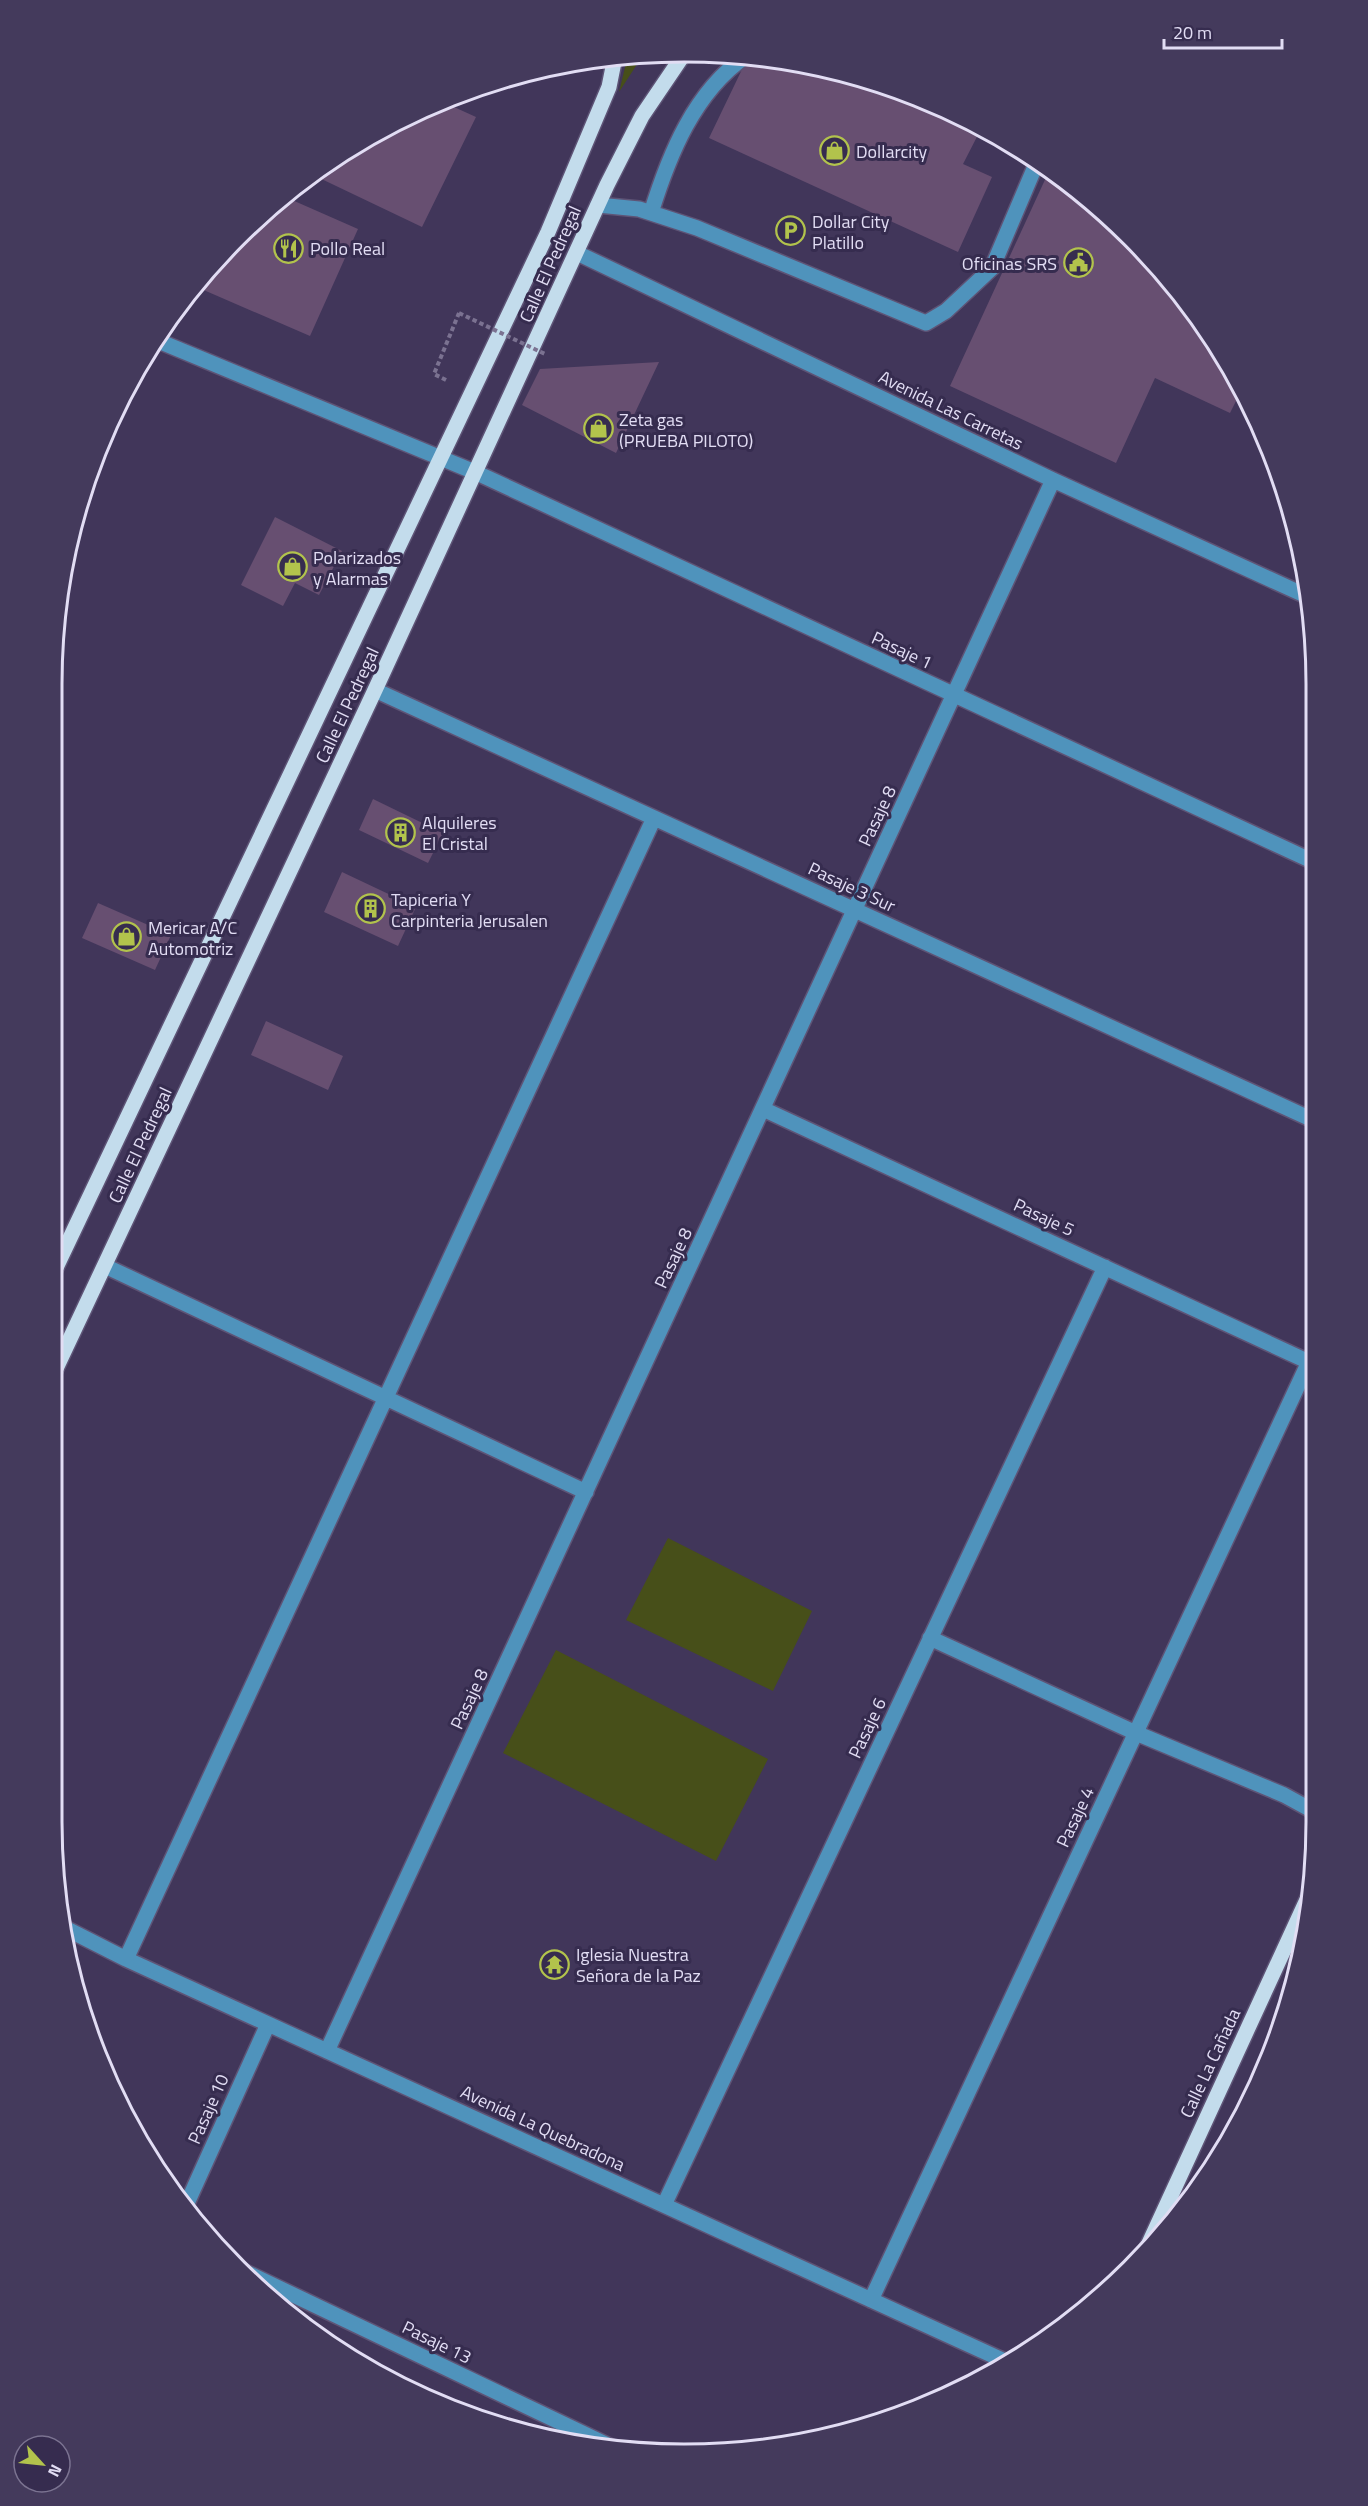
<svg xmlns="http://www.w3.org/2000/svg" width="1368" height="2506" viewBox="0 0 1368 2506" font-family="'Titillium Web',sans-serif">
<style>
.green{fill:#474f19}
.building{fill:#674f71}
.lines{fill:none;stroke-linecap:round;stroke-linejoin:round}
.minor-casing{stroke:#5e5476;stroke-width:18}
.major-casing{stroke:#5e5476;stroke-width:18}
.path{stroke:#7b7291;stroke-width:4;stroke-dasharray:4.5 3;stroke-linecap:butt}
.minor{stroke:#4f93bc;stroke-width:15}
.major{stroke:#c3dcec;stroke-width:15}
.path-bridge{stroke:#7b7291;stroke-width:4;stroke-dasharray:4.5 3;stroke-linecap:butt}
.labels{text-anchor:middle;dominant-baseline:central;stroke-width:6;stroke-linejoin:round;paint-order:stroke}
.poi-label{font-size:18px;fill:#e2ddf4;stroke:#362c4f;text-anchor:start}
.street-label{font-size:18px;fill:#e2ddf4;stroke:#362c4f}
.rim{fill:none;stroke:#e2ddf4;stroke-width:3}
</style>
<rect width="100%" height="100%" fill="#41365a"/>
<path class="green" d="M645,52L619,92L628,55Z
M668,1538L812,1611L773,1691L626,1620Z
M556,1650L768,1759L716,1861L503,1753Z"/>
<path class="building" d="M755,56H766L887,84L982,127L963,164L992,177L958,252L709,138L747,59Z
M443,102L476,117L422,227L311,174L404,116Z
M1049,171L1102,208L1211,333L1240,393L1230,413L1155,378L1116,463L950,386Z
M283,196L358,229L310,336L199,288L208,267Z
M659,362L616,453L522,405L540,369Z
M275,517L342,551L319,595L295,583L283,606L241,585Z
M373,799L443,833L428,863L359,830Z
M342,872L416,907L398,946L324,912Z
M98,903L171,935L155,970L82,938Z
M266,1021L343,1056L328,1090L251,1055Z"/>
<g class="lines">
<defs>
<path id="minor" d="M598,205L639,209L697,228L926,323L946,311L992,268L1037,162
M651,213C669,155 694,92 746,56
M577,253L1053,480L1311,598
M156,340L477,473L1312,861
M375,690L1313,1120
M763,1109L1309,1362
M105,1266L586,1492
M930,1638L1136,1733L1284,1795L1315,1812
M61,1926L126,1959L1009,2363
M126,1959L654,818
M327,2051L1053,480
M664,2205L1105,1267
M184,2210L268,2024
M239,2269L618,2450
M871,2300L1314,1351"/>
<path id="major" d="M52,1276L548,232L609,87L615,57
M52,1377L375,690L607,185L642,116L684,54
M1145,2252L1311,1891"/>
</defs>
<use href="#minor" class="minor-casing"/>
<use href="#major" class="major-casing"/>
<path class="path" d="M446,380L434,374L459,313"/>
<use href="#minor" class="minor"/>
<use href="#major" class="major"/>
<path class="path-bridge" d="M459,313L545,354"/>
</g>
<defs>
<symbol id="shop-ring" viewBox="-11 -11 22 22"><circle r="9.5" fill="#362c4f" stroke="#b2c34c" stroke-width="1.5"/><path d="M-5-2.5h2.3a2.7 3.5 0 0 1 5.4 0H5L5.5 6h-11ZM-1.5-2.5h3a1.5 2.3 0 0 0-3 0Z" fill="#b2c34c"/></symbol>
<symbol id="parking-ring" viewBox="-11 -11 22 22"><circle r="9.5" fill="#362c4f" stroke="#b2c34c" stroke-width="1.5"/><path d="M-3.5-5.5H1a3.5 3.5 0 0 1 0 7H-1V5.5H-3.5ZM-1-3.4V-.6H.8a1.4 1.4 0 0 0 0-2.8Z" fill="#b2c34c"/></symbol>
<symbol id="restaurant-ring" viewBox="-11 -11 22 22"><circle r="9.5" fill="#362c4f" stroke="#b2c34c" stroke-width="1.5"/><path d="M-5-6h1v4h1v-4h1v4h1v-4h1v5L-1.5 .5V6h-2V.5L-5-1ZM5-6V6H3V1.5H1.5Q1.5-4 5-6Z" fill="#b2c34c"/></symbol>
<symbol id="civic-ring" viewBox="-11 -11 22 22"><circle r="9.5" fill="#362c4f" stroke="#b2c34c" stroke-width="1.5"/><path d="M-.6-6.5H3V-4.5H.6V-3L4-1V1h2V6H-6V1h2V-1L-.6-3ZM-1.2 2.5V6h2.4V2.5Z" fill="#b2c34c"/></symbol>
<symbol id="building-ring" viewBox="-11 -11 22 22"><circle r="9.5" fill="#362c4f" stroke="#b2c34c" stroke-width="1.5"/><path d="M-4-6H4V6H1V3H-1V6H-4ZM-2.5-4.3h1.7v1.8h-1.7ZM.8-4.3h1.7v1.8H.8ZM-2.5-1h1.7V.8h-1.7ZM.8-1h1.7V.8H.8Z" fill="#b2c34c"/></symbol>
<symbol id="temple-ring" viewBox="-11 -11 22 22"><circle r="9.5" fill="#362c4f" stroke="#b2c34c" stroke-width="1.5"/><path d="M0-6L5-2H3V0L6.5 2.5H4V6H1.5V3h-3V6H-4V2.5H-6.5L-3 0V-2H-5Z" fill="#b2c34c"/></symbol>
</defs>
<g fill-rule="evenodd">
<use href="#shop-ring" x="818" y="134" width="33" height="33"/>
<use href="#parking-ring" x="774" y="214" width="33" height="33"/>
<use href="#restaurant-ring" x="272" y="232" width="33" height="33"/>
<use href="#civic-ring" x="1062" y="246" width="33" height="33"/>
<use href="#shop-ring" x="582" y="412" width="33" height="33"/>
<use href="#shop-ring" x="276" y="550" width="33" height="33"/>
<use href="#building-ring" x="384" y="816" width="33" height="33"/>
<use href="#building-ring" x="354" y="892" width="33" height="33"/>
<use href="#shop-ring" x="110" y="920" width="33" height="33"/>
<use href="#temple-ring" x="538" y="1948" width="33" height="33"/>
</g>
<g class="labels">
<g class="poi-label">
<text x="856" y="151">Dollarcity</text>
<text x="812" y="221">Dollar City<tspan x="812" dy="21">Platillo</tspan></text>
<text x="310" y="248">Pollo Real</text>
<text x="1057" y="263" text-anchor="end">Oficinas SRS</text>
<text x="619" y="419">Zeta gas<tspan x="619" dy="21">(PRUEBA PILOTO)</tspan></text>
<text x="313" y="557">Polarizados<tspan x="313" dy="21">y Alarmas</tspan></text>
<text x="422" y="822">Alquileres<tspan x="422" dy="21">El Cristal</tspan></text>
<text x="391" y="899">Tapiceria Y<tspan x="391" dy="21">Carpinteria Jerusalen</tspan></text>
<text x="148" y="927">Mericar A/C<tspan x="148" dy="21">Automotriz</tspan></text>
<text x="576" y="1954">Iglesia Nuestra<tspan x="576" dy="21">Señora de la Paz</tspan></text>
</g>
<g class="street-label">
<text transform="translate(550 264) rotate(-66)">Calle El Pedregal</text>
<text transform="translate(951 410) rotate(26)">Avenida Las Carretas</text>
<text transform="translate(902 650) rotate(25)">Pasaje 1</text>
<text transform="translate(347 705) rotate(-65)">Calle El Pedregal</text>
<text transform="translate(877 816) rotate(-65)">Pasaje 8</text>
<text transform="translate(852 887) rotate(25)">Pasaje 3 Sur</text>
<text transform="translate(140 1145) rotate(-65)">Calle El Pedregal</text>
<text transform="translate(1044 1217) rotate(25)">Pasaje 5</text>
<text transform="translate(673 1258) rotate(-65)">Pasaje 8</text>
<text transform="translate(469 1699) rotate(-65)">Pasaje 8</text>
<text transform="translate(867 1728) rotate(-65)">Pasaje 6</text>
<text transform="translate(1075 1817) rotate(-65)">Pasaje 4</text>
<text transform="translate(1210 2063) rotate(-65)">Calle La Cañada</text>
<text transform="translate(208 2109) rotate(-66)">Pasaje 10</text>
<text transform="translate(543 2128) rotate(25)">Avenida La Quebradona</text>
<text transform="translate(437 2342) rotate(26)">Pasaje 13</text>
</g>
</g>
<path d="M0 0H1368V2506H0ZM684 62H684A622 622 0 0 1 1306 684V1822A622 622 0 0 1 684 2444H684A622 622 0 0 1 62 1822V684A622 622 0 0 1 684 62Z" fill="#443a5c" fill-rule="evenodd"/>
<path class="rim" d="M684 62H684A622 622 0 0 1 1306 684V1822A622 622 0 0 1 684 2444H684A622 622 0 0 1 62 1822V684A622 622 0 0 1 684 62Z"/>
<g transform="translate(42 2464) rotate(117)"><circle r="28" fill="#362c4f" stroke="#7b7391" stroke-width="1.5"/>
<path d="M0-4.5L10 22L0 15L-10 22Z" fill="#b2c34c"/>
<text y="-9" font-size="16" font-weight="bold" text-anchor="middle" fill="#e2ddf4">N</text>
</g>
<path d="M1164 39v9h118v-9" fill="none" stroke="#e2ddf4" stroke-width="3"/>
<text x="1173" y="39" font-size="18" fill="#e2ddf4" stroke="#362c4f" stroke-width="4.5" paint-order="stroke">20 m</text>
</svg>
